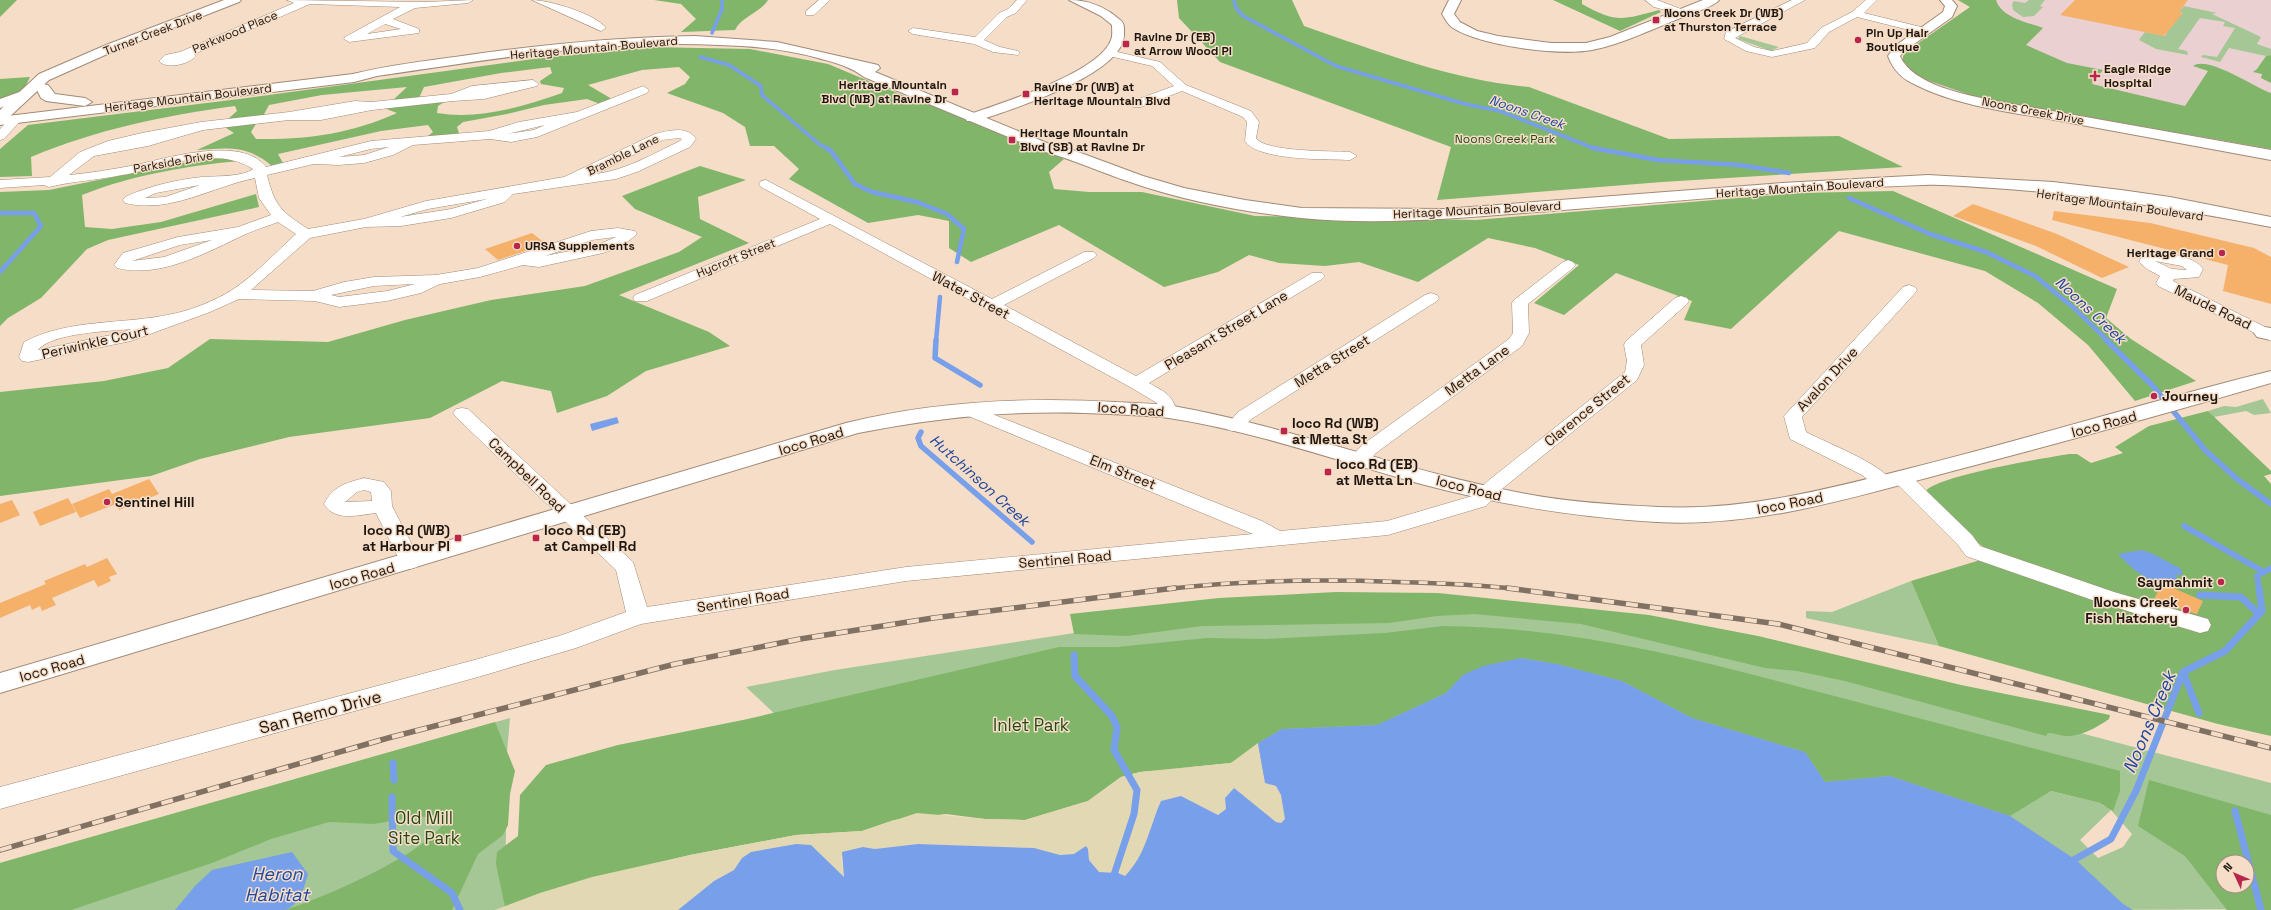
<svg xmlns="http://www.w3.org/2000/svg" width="2271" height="910" viewBox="0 0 2271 910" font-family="'Space Grotesk',sans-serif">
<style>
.medical{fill:#ebd0d2}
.green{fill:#a4c795;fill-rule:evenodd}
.forest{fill:#81b569;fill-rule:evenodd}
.sand{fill:#e2d8b3}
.water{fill:#789fea}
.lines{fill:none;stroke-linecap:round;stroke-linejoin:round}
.stream-far3{stroke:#789fea;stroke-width:3.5}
.stream-far2{stroke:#789fea;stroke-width:4.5}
.stream-far1{stroke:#789fea;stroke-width:5.5}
.stream{stroke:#789fea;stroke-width:7}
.building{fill:#f5b06a}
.minor-casing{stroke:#a08a77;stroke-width:1}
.tertiary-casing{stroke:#a08a77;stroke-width:2}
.secondary-casing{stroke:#a08a77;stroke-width:2}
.minor{fill:#fff;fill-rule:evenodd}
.tertiary{fill:#fff;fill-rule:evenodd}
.secondary{fill:#fff;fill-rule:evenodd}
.rail-far1-casing{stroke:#807163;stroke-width:4.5}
.rail-casing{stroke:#807163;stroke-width:5.5}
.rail-far1{stroke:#f5ddc8;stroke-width:3;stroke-dasharray:9;stroke-linecap:butt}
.rail{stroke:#f5ddc8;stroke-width:4;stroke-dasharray:12;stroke-linecap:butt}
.poi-dot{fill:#b8274b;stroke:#f5ddc8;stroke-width:1.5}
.labels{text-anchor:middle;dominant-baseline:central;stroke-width:3;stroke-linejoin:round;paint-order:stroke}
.far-poi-label{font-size:12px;font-weight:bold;fill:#1f170f;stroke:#f5ddc8;text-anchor:start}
.far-street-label{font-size:12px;fill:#1f170f;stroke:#f5ddc8}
.far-park-label{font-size:12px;fill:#254813;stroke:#f5ddc8}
.far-water-label{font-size:13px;font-style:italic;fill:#20479e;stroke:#f5ddc8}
.street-label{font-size:14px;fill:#1f170f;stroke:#f5ddc8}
.poi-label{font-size:14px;font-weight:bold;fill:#1f170f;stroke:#f5ddc8;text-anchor:start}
.water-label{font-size:15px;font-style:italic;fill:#20479e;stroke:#f5ddc8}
.near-street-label{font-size:17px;fill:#1f170f;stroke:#f5ddc8}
.near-park-label{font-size:17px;fill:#254813;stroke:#f5ddc8}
.near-water-label{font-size:18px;font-style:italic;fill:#20479e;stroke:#f5ddc8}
</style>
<rect width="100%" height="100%" fill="#f5ddc8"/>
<path class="medical" d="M1958,0H2271V149L2006,103L1953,91L1924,79L1907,67L1903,56L1907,51L1970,7Z"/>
<path class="green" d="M2029,0H2045L2040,6L2043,7L2034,16L2023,17L2013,10L2012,4L2014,1L2025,3Z
M2184,6L2217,13L2212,14L2261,37L2257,44L2271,49V55L2266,56L2229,48L2220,62L2201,57L2203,55L2217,57L2235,28L2223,26L2225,22L2200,18L2178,49L2187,51L2188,55L2156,49L2139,40L2145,32L2165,36L2167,33L2163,32L2181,15L2183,13L2179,12Z
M1740,36L1779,47L1771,51L1738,39Z
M2263,399L2271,413L2254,415L2246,411L2214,417L2208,411L2224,406L2236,407Z
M1911,581L1939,646L1806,618V611L1832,612Z
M1314,609L1567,616L1844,671L2271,783V909L2091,910L1266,776L1223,756L1173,773L1143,770L887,819L746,687L835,670L1184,616ZM2050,788L2095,796L2106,807L2100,803L2051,791L2038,798ZM2111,810L2132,834L2123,847L2098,858L2080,840ZM2223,862H2247V886H2223Z
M510,718L507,753L505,907L495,910H0V863Z"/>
<path class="forest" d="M0,0H17L0,17Z
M654,0H768C760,13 742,16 735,30L681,32L696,19L681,4Z
M1177,0H1292L1304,26C1377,51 1451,80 1529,87L1669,139L1839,136L1903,167L1662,182L1437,200L1451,147L1220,62L1179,18Z
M1553,0H1582V4C1616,23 1622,20 1659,10L1661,12L1620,31Z
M1958,0H1996C2002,18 2027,22 2043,28L2026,45L2067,63L2103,70L2092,84L2185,106L2208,71L2193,66C2208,55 2255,88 2271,93V149L1979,98L1924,79L1914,73L1903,61V56L1907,51L1970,7Z
M649,47L750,49L828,64L907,97L951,112L1064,159L1049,172L1054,189L1089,192H1142L1255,216L1476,220L1799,193L1893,191L2117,289L2106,318L2131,339L2196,381L2135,401L2088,345L2038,303L1985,271L1839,231L1731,329L1684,320L1692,301L1616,273L1564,315L1534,303L1579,265L1535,248L1488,238L1418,282L1359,262L1325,266L1279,263L1249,255L1218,272L1164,287L1059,225L971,262L949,248V221L918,215L868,223L789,179L799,169L774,146H750L745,127L723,113L667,93L685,84L690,77L679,67L642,70L588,85L612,99L600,104L587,99L544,105L507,114L463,122L457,127L460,136L424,139L433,132L428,125L381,131L278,154L283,163L272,166C247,145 229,148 197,150L234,133L223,126L257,122L251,132L256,139C306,140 350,134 397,113L381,107L447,100L438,106L437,113C478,120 523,107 562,93L564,88L541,84L540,81L552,73L550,67L501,73L424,87L419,98L393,100L407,87L322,95L269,105L263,116L228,119L237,111L235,106C166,115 95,130 31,157L32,176L0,177V149L28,125L239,99L541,58Z
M2271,55V83L2261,78L2262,74L2253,72L2257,69L2266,56Z
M30,77L24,89L0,102V79Z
M228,158L239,161C186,166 132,175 82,195L85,227L112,229L161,222L256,194L259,207L108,240L87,249L41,298L8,318L0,326V192L49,190L202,159Z
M700,166L746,180L698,197L700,219L749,243L619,295L709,332L730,346L646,371L607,396L557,413L551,391L502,381L430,418L289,437L200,459L151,476L0,496V392L104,381L168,368L210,339L328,342L405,320L491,300L585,286L679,252L702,237L635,209L622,196Z
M2208,411L2271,471V474L2264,476L2271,484V736L2218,724L1939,646L1911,581L1987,558L1982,546L1968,535L1926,491C1937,476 2045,458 2069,454H2077L2091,463L2123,453L2115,447L2149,426Z
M1336,592L1438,593L1649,615L1758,636L1961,685L2110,715L2109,719C2096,728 2080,737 2064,736C2059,735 2054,733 2048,733L2046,736L1845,681L1797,671L1765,668L1581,624L1474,614L1437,616L1389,623L1202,626L1127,636L1074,634L1070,614L1219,598Z
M1443,626C1573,627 1698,660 1823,693C1922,719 2021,745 2120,771V791L2113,811L2100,803L2051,791L2010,816L1890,776L1825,782L1805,752L1692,718L1622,681L1557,664L1521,658L1463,675L1446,693L1377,725L1282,729L1258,743L1231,763L1140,772L1121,777L1088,801L1025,820L985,819L946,814L894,820L862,831L796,835L690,855L541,893L505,907L496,864L497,852L518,836L520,795L546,765L618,745L743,720L1059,647H1117L1207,638L1265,639L1385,633Z
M495,722L515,771L510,794L508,825L503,835L478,854L452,910H285C325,897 421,856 444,823L441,819L418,816L374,824L329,822L271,839L212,863L71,910H0V863Z
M2149,780L2271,815V910H2227L2185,856L2138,826ZM2223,862H2247V886H2223Z"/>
<path class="sand" d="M1258,743L1265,783L1276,786L1281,795L1286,819L1281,823L1276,822L1234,788L1225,798L1226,809L1218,815L1181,796L1156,813L1146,844L1136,864L1125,876L1118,873L1099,872L1089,860L1088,849L1074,854L1060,855L1034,848L918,844L875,849L863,847L841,857L844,878L832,867L742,858L734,870L714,881L678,910H495L540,893L592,877L690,855L796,835L862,831L917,813L985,819L1025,820L1088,801L1121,777L1140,772L1231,763Z"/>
<path class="water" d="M617,417L619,423L592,431L590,424Z
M2141,550C2156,553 2166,562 2180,568L2183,575H2175L2181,584L2179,585C2147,581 2140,577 2118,554Z
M1521,658L1557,664L1622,681L1692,718L1805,752L1825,782L1890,776L2010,816L2076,860L2123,904L2133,910H678L714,881L734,870L742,858L751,852L796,844L811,845L844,877L842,852L863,847L875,849L918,844L1034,848L1060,855L1074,854L1086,846L1088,849L1089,860L1099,872L1118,873L1125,876C1146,855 1149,828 1161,801L1181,796L1218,815L1226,809L1225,798L1234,788L1276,822L1281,823L1285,819L1281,795L1276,786L1265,783L1258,743L1282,729L1377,725L1446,693L1463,675L1483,666Z
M292,852L308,874C304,888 300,905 285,910H175L195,886L212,870Z"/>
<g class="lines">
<path class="stream-far3" d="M1234,0L1236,8L1243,16L1336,66L1465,104L1500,111L1596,149
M712,33L722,9V0
M700,57L729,65L761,86L762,95L819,144L828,149"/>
<path class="stream-far2" d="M826,148L831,151L855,184L872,192L917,202L947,214L964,229L957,262
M1593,148L1658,160L1739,165L1789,173
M1849,198L1930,234L1986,252L2035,276L2074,308L2108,341
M0,213H34L41,226L0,272
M936,341L940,297"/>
<path class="stream-far1" d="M936,340L935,358L980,385
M2106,340L2152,385L2205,450L2237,479L2271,504
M921,432L918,438L921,446L1032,542
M2184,526L2264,572
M2259,589L2257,576L2271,568"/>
<path class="stream" d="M2200,595L2241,597L2259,614
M1074,655L1075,676L1112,716L1117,727L1114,750L1137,790L1134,814L1113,878
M2183,672L2199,713
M393,763L394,780
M392,797L393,851L452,893L460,910
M2235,811L2261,910
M2070,862L2111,839L2136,791L2183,672L2225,651L2262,611L2259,588"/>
</g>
<path class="building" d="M2075,0H2188L2179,12L2183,13L2164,36L2060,15Z
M1973,204L2057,234L2129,267L2102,278L2036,246L1953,216Z
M2054,211L2150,223L2254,248L2271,257V304L2223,291L2228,265L2052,220Z
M532,233L546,244L498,260L485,249Z
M149,479L159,494L119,510L116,504L80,518L72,504L109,489L112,494Z
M68,498L76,512L40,526L33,512Z
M12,500L20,515L0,523V504Z
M107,558L117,574L109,577L111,581L98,587L94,580L52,598L56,605L42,611L40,606L32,610L30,605L0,618V603L46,584L44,581L73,569L85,564L87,567Z
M2162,583L2203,601L2197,614L2153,601Z"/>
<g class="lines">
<defs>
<path id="minor" d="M287,0L425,2L473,0L468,3L415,8L393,19L419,29V33L349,42L344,39L345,37L400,7L310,4L194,54L196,56C189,64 167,70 159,61L165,55L180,52L294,3ZM385,24L401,29L367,34Z
M532,0C549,0 596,14 606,28L601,31Z
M819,0H830L814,15H806V11Z
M1017,0H1027L1016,13L1007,17L984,40L1000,47L1018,51L1020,53L1018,55L993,52L974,44L913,34L908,31L913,28L975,37L999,13L1008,9Z
M1645,0H1657L1689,12L1684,15L1654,7Z
M1792,0H1805L1735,38L1754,47L1772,51L1807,43L1821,28L1852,12L1866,0H1877L1864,13L1929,29L1930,31L1925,34L1857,17L1829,32L1815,48L1772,57L1746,51L1724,39L1726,32Z
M1109,50L1160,62L1186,85L1251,111L1259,122L1256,138C1264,152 1333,151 1350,152L1357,156L1350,160C1327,159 1258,161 1245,141L1247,122L1243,117L1182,91L1141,107H1133L1131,104L1133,101L1174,86L1152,66L1105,55L1103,53Z
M533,80L539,84L537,86L484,99L453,101L372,110L321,120H289L203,130L148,146L94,156L69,175C91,173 114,169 136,165C166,158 243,135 266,167L371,141L489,131L519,122L577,112L643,86L649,90L647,93L537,137L511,142L490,139L413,145L393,155L364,163L339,165L314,164L267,175C275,207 281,211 308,229L364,219L426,201L564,177L655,134C668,131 687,125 696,139L690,147L637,172L616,179L513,194L505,202L451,218L401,226L366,227L310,238L251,290L313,291L344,282L374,277L436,275L478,268L591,231L618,228L635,231L637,234L621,247L603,253L539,267L523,265L480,277L440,284L421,293L387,301L339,307L315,301L239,299L210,312L131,341L28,362L22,361L19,357L24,342C70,318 123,325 172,314C189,311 217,300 232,290C254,276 276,252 296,234L278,222C268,226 257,229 246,234C207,252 161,279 117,268L114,265L123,253L178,237L238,227L271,215L259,198L255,178C211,187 170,214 125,203L123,200L125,197C149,186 175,180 202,177C216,176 243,177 253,169C214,144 162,168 122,175C98,180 73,181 49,187L44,185L0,188V180L50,177L80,152L108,141L142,133L201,122L289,112L355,101L371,102L451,94L472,86ZM545,125L534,130L507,134ZM679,138L682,139L680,141C653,154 626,170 596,174L663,140ZM389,147L364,155L339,157L371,149ZM200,185L165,197L145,198L156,193ZM487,199L451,209L400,217L428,209ZM616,237L595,246L545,256L592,240ZM212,240L164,257L132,261L180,245ZM415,284L387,291L339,297L331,295L374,286ZM132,329L121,333L38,350C51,333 110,331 132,329Z
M16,115L22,119L4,139L0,140V129L12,116Z
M766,180L992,299L1084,252H1094L1097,255L1094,258L1004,305L1136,376L1312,273H1322L1325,276L1322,279L1149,383C1164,392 1172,393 1177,412L1174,416L1168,417L1162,416L1157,403L1130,387L830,224L647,301H635L633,298L635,295L820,219L761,187L759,184L761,181Z
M2158,251C2173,255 2194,256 2203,269L2199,277L2174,279L2173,281L2271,330V341L2158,286L2156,283L2160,276L2147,269L2139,262L2143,254ZM2155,261L2182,266L2187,270L2172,269Z
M1568,260L1573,262L1576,265L1573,268L1528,304L1529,333L1522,346L1376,453C1368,462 1364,467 1352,464L1349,460L1362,445L1509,339L1513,333L1512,303L1514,300L1563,262Z
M1909,285L1915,287L1917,290L1915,293L1802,417L1806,432C1827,443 1880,463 1893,482L1890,486L1883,488L1876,486L1862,475L1790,439L1784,416L1903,287Z
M1431,293L1437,295L1439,298L1437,301L1250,420C1243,428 1240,433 1228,430L1226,426L1238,412L1425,295Z
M1681,296L1687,298L1689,301L1687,304L1641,345L1644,365L1637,380L1503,488L1486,506L1388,535L906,581L641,624L576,648L478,677L0,809V787L478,659L562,635L626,612L616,570L456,417L453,413L456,409L462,408L468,409L633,562L647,607L906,567L1253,534L961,413L958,409L961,405L967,404L1262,521L1280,531L1387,521L1472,496L1489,480L1625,372L1627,361L1624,345L1626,341L1675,298Z
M1901,471L1908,473L1972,535L1980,546L2114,592L2208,619L2211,625L2208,631L2200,633L2098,602L1966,556L1958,545L1894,481L1891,477L1894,473Z
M364,478L384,482L391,491L392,506L421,562L417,567L410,569L403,567L376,513C358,515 335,522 324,504C333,486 346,483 364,478ZM364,490L371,492L372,501L345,502L357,492Z"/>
<path id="tertiary" d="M224,0H241L239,2L114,51L49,80L5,121L0,122V110L39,74L106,45Z
M1069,0C1088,0 1104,6 1119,19C1125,23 1124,27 1124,35C1123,75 1010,110 977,121H967L965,118L967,115C999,104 1099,73 1111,40C1113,36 1112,29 1112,25L1101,16Z
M1449,0H1461L1454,14L1460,22L1477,31L1498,36L1551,43H1586L1610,37L1703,0H1719C1714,7 1687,15 1678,19C1650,30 1622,44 1592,50C1559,56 1482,46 1453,28C1448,25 1445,18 1442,14Z
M1940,0H1952L1957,6L1952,17L1903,52L1900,56C1912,85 1967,95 1995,101L2271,150V160C2201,147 2130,134 2060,121C2012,112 1960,107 1916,85C1902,79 1893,70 1888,56L1895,46L1943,12L1945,6Z"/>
<path id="secondary" d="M695,36L777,42L878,65L880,68L875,72L1052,145L1070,149L1143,176L1184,188L1245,200L1302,208L1444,209L1782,183L1928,175L2053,182L2121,190L2170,197L2271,217V227C2178,209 2087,194 1993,188C1970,187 1947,184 1924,185C1800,189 1675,201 1550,211C1468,217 1384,226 1301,218C1244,212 1184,201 1130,182C1100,172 1072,159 1042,151L864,77C850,66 835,63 818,58C785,49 753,46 719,45C604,39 490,60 377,76L354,82L0,125V117L353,74C389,65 425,61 462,56C539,45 617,37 695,36Z
M43,84L48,85L55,94L85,98L92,102L85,106L46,101L41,98L36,88Z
M25,90L30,91L32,94L30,97L0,108V99Z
M2264,327L2271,328V340L2257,337L2254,333L2257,329Z
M2271,371V383C2164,414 2057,444 1949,472C1854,497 1756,528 1657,522C1574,517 1501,505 1421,484C1338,461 1254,431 1169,418C1149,415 1130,415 1111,414C1023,409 944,416 858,433L0,693V673L846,423C935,401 1024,397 1115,402C1134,403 1154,403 1173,406C1291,427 1403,471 1521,493C1566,502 1613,505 1659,507C1745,511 1828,489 1911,468C2031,438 2150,401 2271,371Z"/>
</defs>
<use href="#minor" class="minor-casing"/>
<use href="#tertiary" class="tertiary-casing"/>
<use href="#secondary" class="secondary-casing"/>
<use href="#minor" class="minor"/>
<use href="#tertiary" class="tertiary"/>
<use href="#secondary" class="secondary"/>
<defs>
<path id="rail-far1" d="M1167,589C1244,580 1320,579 1397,582C1436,583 1475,584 1515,589"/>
<path id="rail" d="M1507,588L1778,624L2271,748
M0,850L388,738L675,664L800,639L933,618L1175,588"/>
</defs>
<use href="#rail-far1" class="rail-far1-casing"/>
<use href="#rail" class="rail-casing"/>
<use href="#rail-far1" class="rail-far1"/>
<use href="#rail" class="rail"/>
</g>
<g class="poi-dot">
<rect x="1652" y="16" width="8" height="8" rx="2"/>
<circle cx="1858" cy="40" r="4"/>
<rect x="1122" y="40" width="8" height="8" rx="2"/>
<path d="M2093 70h4v4h4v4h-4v4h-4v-4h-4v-4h4z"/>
<rect x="951" y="88" width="8" height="8" rx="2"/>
<rect x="1022" y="90" width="8" height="8" rx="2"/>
<rect x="1008" y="136" width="8" height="8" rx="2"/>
<circle cx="517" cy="246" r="4"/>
<circle cx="2222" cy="253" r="4"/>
<circle cx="2154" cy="396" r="4"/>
<rect x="1280" y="427" width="8" height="8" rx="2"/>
<rect x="1324" y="468" width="8" height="8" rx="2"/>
<circle cx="107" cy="502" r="4"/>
<rect x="454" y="534" width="8" height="8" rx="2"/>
<rect x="532" y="534" width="8" height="8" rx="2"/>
<circle cx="2221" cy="582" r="4"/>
<circle cx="2186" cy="610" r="4"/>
</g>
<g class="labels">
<g class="far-poi-label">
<text x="1664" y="13">Noons Creek Dr (WB)<tspan x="1664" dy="14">at Thurston Terrace</tspan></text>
<text x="1866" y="33">Pin Up Hair<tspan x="1866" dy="14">Boutique</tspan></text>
<text x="1134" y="37">Ravine Dr (EB)<tspan x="1134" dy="14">at Arrow Wood Pl</tspan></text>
<text x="2104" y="69">Eagle Ridge<tspan x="2104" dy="14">Hospital</tspan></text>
<text x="947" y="85" text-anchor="end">Heritage Mountain<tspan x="947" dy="14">Blvd (NB) at Ravine Dr</tspan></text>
<text x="1034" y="87">Ravine Dr (WB) at<tspan x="1034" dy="14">Heritage Mountain Blvd</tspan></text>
<text x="1020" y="133">Heritage Mountain<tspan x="1020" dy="14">Blvd (SB) at Ravine Dr</tspan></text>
<text x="525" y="246">URSA Supplements</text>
<text x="2214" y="253" text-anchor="end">Heritage Grand</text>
</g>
<g class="far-street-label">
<text transform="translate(235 32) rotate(-23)">Parkwood Place</text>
<text transform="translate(153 33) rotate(-21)">Turner Creek Drive</text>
<text transform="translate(594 48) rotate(-5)">Heritage Mountain Boulevard</text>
<text transform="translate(188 98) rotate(-7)">Heritage Mountain Boulevard</text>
<text transform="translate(2033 111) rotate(11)">Noons Creek Drive</text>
<text transform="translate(623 155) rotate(-26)">Bramble Lane</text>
<text transform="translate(173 162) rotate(-10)">Parkside Drive</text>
<text transform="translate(1800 188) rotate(-4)">Heritage Mountain Boulevard</text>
<text transform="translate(2120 205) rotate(8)">Heritage Mountain Boulevard</text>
<text transform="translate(1477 210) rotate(-3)">Heritage Mountain Boulevard</text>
<text transform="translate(736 258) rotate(-22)">Hycroft Street</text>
</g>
<g class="far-park-label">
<text x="1505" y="139">Noons Creek Park</text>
</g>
<g class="far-water-label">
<text transform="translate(1527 112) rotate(19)">Noons Creek</text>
</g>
<g class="street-label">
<text transform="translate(971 295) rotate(28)">Water Street</text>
<text transform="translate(2213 307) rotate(26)">Maude Road</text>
<text transform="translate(1226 330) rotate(-31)">Pleasant Street Lane</text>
<text transform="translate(95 342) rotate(-13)">Periwinkle Court</text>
<text transform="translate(1332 361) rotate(-32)">Metta Street</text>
<text transform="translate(1477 370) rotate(-36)">Metta Lane</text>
<text transform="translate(1827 379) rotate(-47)">Avalon Drive</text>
<text transform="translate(1131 409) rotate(4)">Ioco Road</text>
<text transform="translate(1587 410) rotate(-39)">Clarence Street</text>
<text transform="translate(2104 424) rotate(-15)">Ioco Road</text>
<text transform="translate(811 441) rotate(-17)">Ioco Road</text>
<text transform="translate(1123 472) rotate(22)">Elm Street</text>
<text transform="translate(527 475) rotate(44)">Campbell Road</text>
<text transform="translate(1469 488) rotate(14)">Ioco Road</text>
<text transform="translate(1790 503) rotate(-11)">Ioco Road</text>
<text transform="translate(1065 559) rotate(-5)">Sentinel Road</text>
<text transform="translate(362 576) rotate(-16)">Ioco Road</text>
<text transform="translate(743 600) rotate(-9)">Sentinel Road</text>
<text transform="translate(52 668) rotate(-16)">Ioco Road</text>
</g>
<g class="poi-label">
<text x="2162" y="396">Journey</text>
<text x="1292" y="423">Ioco Rd (WB)<tspan x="1292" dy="16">at Metta St</tspan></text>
<text x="1336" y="464">Ioco Rd (EB)<tspan x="1336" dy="16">at Metta Ln</tspan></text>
<text x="115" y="502">Sentinel Hill</text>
<text x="450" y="530" text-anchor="end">Ioco Rd (WB)<tspan x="450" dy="16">at Harbour Pl</tspan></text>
<text x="544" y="530">Ioco Rd (EB)<tspan x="544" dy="16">at Campell Rd</tspan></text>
<text x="2213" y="582" text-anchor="end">Saymahmit</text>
<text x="2178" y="602" text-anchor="end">Noons Creek<tspan x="2178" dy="16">Fish Hatchery</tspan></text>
</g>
<g class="water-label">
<text transform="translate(2091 310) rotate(43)">Noons Creek</text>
<text transform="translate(980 480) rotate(42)">Hutchinson Creek</text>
</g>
<g class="near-street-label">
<text transform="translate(320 712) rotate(-15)">San Remo Drive</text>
</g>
<g class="near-park-label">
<text x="1031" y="725">Inlet Park</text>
<text x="424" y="818">Old Mill<tspan x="424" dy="20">Site Park</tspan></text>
</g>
<g class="near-water-label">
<text transform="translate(2149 722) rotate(-67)">Noons Creek</text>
<text x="277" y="873">Heron<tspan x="277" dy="21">Habitat</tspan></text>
</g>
</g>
<g transform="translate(2235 874) rotate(314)"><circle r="19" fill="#f5ddc8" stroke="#9f8e7e"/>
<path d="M0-3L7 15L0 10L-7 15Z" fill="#b8274b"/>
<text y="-6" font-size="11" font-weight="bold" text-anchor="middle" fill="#1f170f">N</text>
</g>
</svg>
